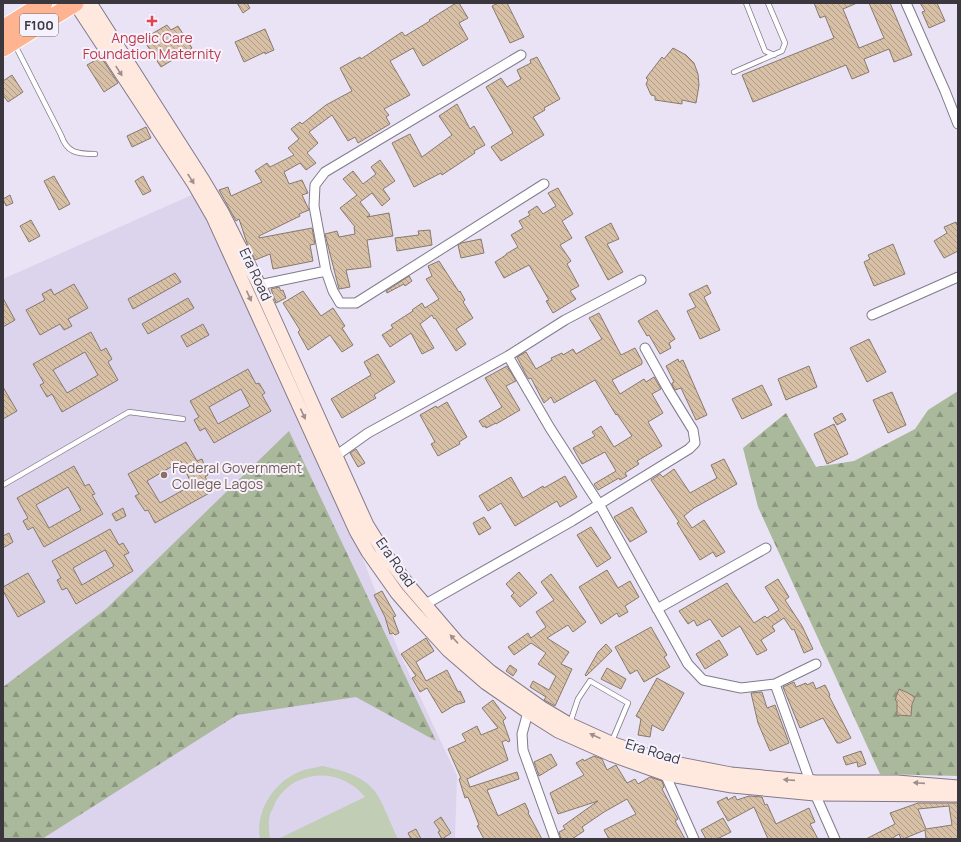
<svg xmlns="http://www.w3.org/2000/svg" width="961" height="842" viewBox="0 0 961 842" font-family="Manrope,sans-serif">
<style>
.built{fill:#dcd3ec}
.green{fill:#c1cdb4}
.forest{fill:url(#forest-firs)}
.building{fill:url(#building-back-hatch);stroke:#877a6c;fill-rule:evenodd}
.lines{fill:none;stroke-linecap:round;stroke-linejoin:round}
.lane-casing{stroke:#817a8b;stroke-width:6}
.street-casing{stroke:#817a8b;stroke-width:11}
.secondary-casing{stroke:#817a8b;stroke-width:15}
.highway-casing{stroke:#fff;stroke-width:19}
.lane{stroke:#fff;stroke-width:4.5}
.street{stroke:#fff;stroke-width:9}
.secondary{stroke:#ffe8de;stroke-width:13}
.highway{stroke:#feb491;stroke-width:17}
.oneway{fill:#9c908e}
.health-dot{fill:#e0444e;stroke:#f6f2fd;stroke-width:1.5}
.education-dot{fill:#8d6e63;stroke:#f6f2fd;stroke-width:1.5}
.labels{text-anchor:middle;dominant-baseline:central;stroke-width:4;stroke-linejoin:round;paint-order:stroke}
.shield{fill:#f6f2fd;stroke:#726f77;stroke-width:1}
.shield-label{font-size:13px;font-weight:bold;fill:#3a373e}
.health-label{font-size:14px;fill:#be3a42;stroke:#f6f2fd}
.street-label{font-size:14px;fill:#3a373e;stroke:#f6f2fd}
.education-label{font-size:14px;fill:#785e54;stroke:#f6f2fd;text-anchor:start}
</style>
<defs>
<pattern id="forest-firs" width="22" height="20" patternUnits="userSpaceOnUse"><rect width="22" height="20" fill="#aab89b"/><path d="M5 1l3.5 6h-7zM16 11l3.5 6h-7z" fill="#8b9680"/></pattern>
<pattern id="building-back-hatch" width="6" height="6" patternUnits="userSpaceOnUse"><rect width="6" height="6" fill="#d8c0a7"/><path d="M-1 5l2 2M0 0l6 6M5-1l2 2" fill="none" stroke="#b09d89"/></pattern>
</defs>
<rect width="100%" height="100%" fill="#eae3f6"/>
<path class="built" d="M194,194L236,279L359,549L400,654L457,776L455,839H3V279Z"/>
<path class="green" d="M322,766C343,770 367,777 378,796C386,810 391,825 398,839H278L365,797C341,767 294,768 275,803C274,807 271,811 270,814C268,822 269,831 270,839H260C255,809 276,779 304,770C310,768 316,768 322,766Z"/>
<path class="forest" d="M958,391V776L880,774L758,507L743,448L786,413L816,467L854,461L915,429L928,410Z
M289,431L436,741L356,697L237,715L42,839H3V687L106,609Z"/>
<path class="building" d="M237,3H247L250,8L243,13Z
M456,3H459L468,18L459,23L468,39L423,66L413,48L390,61L410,95L384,109L389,115L386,117L390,124L358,143L355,137L348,141L332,115L309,132L318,143L307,153L316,163L306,170L300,163L284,172L289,184L302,180L308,193L302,195L309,210L299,214L300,216L259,236V238L312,228L315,244L310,245L313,261L273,269L270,254L255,260L247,243L239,219L236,221L219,190L228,187L231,196L262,182L255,171L267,163L270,167L294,155L288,148L299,139L291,129L300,122L302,124L326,105L352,91L340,68L360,57L361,59L402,32L405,36L430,21L429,20Z
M498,3H507L524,37L510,43L492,6Z
M814,3H857L843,9L859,48L884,38L869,3H890L912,55L894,62L889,49L864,59L869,72L852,79L846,65L753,102L742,75L834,38L825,16L820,18Z
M920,3H937L945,21L929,28L922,12L925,11Z
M167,25L171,30L178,26L192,48L161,67L143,39Z
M265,29L274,50L265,54V52L244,62L235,42Z
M673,48L686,55L694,63L698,74L699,85L696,103L682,100V104L655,100V96L651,95L646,84L648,80L646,78L662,57L664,59Z
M101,57L118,83L104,92L87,65Z
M537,57L560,99L544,108L545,110L533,117L544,135L501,161L491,147L513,133L486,87L501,78L507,87L521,79L517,70L531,63L530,60Z
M12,75L23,92L8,102L3,95V81Z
M457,104L470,129L474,126L485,145L474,151L475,153L442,175L441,173L414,187L392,143L410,134L422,157L452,135L439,116Z
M146,127L151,138L132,147L127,136Z
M380,160L395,181L383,189L390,199L382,206L372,193L360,202L370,215L367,217L389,213L393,236L367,240L371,267L346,270L350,287L339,289L325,234L337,231L339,237L355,234L354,227H355L340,208L357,195L343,179L353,171L363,184L376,174L371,167Z
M54,176L70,204L59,210L44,181Z
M143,176L151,191L143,195L135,181Z
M558,188L573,214L562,221L572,238L560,245L571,261L567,264L579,286L570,291L576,299L553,313L546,301L549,300L529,265L504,278L495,262L506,255V254L518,247L511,235L523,228L519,221L530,215L528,212L537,206L543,214L556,206L548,193Z
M10,195L13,203L6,206L3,199Z
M31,220L40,236L29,242L20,226Z
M956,222L958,227V251L944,258L934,241L947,233L944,227Z
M611,223L619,239L607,244L623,272L608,280L585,237Z
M430,230L432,245L397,251L395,238L419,235L418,231Z
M481,239L484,253L461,258L458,245L461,243Z
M893,244L905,274L874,286L864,262L870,259L868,255Z
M439,261L459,292L460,291L465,300L463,302L473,318L456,329L466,344L456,351L435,318L434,319L432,315L420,324L434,348L422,354L411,333L390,347L382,335L393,328L391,325L413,311L412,310L422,303L425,308L439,299L426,279L432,276L428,266Z
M175,273L181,282L133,309L128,299Z
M409,276L412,281L405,286L404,284L387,293L386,291Z
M74,284L88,308L68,319L72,326L64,330L60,324L40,335L26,310L45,300L42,294L51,289L54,295Z
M707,285L711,293L704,297L720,330L700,339L687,311L696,307L689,294Z
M279,287L281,291L283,290L286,298L276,303L271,289Z
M303,291L321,316L333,308L345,326L342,328L353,345L342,352L330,335L308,350L298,332L300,330L283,303Z
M3,298L15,320L3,327Z
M188,298L194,308L148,334L142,324Z
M657,310L675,339L669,343L671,348L660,354L649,335L647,336L638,321Z
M599,313L621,355L635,348L642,361V364L612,380L620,394L644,379L646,382L654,377L661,389L652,394L663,413L648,422L662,446L637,461L639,464L625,473L627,476L620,480L619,478L598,490L594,484L616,471L605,452L582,464L573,448L595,436L592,432L601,426L614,447L632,436L617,414L616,415L595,380L554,403L551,397L544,403L531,378L529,379L526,375L517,357L526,352L536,369L552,360L551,358L562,353L563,355L573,349L576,354L602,339L589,318Z
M203,324L209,335L187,347L181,336Z
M91,332L101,351L106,348L112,359L108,362L118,380L62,412L52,394L47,397L40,385L44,383L33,364ZM85,352L98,375L67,393L53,370Z
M869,339L886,372L867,382L850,348Z
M378,354L395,382L374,395L376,398L342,418L331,399L371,375L364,362Z
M678,359L679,362L683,360L707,415L696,420L681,388L675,390L672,385V383L674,382L666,366Z
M507,366L516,381L506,386L520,410L496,424V423L486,428L485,426L483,427L479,421L502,407L485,378Z
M809,366L817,387L786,400L778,379Z
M248,369L256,384L259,383L265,393L262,395L271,411L214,443L205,428L200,431L194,420L199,417L190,401ZM241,389L250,406L218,424L209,407Z
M762,385L772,405L742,419L732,399Z
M3,387L17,411L3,419Z
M892,392L906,425L888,433L873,400Z
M447,402L467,437L459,442L460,444L438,456L431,444L435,442L420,415L436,406L437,408Z
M842,413L846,420L837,425L833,418Z
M834,424L848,454L827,464L814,434Z
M186,442L197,461L202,459L208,475L205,477L213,491L155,523L148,510L145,511L135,496L139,494L128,474ZM181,461L192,485L160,503L147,481Z
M356,449L365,463L358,467L350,453Z
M724,459L737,484L694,508L684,516L692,528L704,520L725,552L716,557L713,552L700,560L677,523L679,522L651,480L660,474L663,477L674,469L690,493L717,478L711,465Z
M74,466L85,486L89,484L95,494L92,495L103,514L44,547L33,527L28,530L23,521L28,518L17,498ZM68,487L81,510L49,528L36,505Z
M565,476L577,497L560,507L557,501L515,526L501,503L488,511L479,496L511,477L523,498L543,486L544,488Z
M632,507L647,532L630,542L614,517Z
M123,508L126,516L116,521L112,514Z
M484,517L491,528L479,535L473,523Z
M591,527L611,558L597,567L577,535Z
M110,529L119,545L123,543L129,553L124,555L133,571L76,604L67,588L62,590L57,580L61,578L52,561ZM105,550L114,566L82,585L73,568Z
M9,533L13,542L3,548V536Z
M607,570L618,588L630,581L639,597L625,606L628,612L619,617L617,613L601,624L579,587Z
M519,572L537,593L520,607L511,596L514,593L506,584Z
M28,573L45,602L18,617L3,591V587Z
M551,574L586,622L573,632L568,625L547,638L569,652L561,664L572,669L555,706L544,700L546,697L530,687L533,681L549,690L556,676L538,664L546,653L531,643L514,655L508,647L528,633L531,638L546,627L536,612L554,600L541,582Z
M778,579L789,597L785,600L802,626L813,649L804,653L794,629L792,630L784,618L772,626L775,631L761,640L767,650L757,655L740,626L722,637L710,619L697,626L694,620L688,624L679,611L727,583L732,591L754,623L765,616L767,618L779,610L765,587Z
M382,591L396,616L393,617L399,633L395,635L393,633L390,634L385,617L374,595Z
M651,627L667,655L664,657L670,667L644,682L637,670L630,674L615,647Z
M426,638L434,651L416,662L426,681L447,670L458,692L460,691L465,702L455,705L442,713L427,688L420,692L412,678L416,676L401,654Z
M719,640L728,655L705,669L696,654Z
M606,644L612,651L586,676L585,675L598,652Z
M510,665L517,670L513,676L506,671Z
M607,668L626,679L621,689L601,679Z
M657,678L684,693L663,731L652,725L650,737L638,735L641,719L636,716Z
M794,682L796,687L806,683L807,685L813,682L816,689L825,685L830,695L829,696L851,738L840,743H837L823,718L800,728L783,687Z
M899,689L906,692L915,697L912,704L911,716L897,715V701L895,700Z
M762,692L767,708L775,705L789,743L770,751L758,723L751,693Z
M493,700L506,718L503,721L510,741L508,742L506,740L502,742L508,760L467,779L470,787L517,772L519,779L487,790L498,816L525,803L529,812L528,813L542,839H484L477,826L479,825L468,797L465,798L459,779L461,778L448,749L466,741L462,734L477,726L481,735L498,728L482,708Z
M861,751L866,764L858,767L857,762L846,765L843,757Z
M551,754L557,765L539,776L534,762Z
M594,756L602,759L607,770L616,765L627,783L635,779L638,784L650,777L662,781L664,787L662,789L678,819L675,821L685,839H609L604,830L636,814L627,799L604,812L582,827L584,831L572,839H561L559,832L565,829L563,826L598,801L558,814L550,793L584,775L576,763L583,759L584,761Z
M735,796L737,800L749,796L762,797L765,805L767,804L776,824L809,808L815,822L810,824L818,839H768L754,807L728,821L717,802L727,797L728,800Z
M918,803H958V839H926L925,830L903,839H901L899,834L891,839H866L895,824L890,813ZM949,806L952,825L926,829L918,809Z
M441,817L451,833L442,839L438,832L440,831L434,822Z
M723,818L731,832L717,839H706L701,830Z
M416,829L421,839H411L408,833Z"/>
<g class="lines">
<defs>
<path id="lane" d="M746,3L765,51L774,55
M15,45L61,135C67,153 77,154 95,154
M734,72L782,51L785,43L768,3
M3,485L129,412L183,419
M570,723L578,699L590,681L628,703L612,741"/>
<path id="street" d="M906,3L945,91L958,124
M521,55L325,172L315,185L314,206L326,271L333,291L340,303H356L544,184
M259,285L326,271
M872,315L958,277
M508,356L550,428L599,504L688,664L703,680L741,688L775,684L810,781
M337,455L368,433L508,356L565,320L641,280
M424,605L572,521L689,449L695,443L693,430L669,391L645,348
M657,609L766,548
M775,684L816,664
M528,712L522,734L523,750L555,839
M665,774L694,839
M815,794L835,839"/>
<path id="secondary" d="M75,3L194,184L213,217L356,531L368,552L397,593L417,616L448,650L486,683L528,712L558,731L612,755L665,774L732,786L815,794L958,795
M90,3L203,180L222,212L259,285L367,525L385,554L409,586L457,642L491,672L542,708L569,724L611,743L664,761L731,774L816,782H897L958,787"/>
<path id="highway" d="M3,29L44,3
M3,48L75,3"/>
</defs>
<use href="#lane" class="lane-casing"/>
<use href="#street" class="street-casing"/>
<use href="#secondary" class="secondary-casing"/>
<use href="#highway" class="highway-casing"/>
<use href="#lane" class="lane"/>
<use href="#street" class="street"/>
<use href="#secondary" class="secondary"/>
<use href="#highway" class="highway"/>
</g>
<defs><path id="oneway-solid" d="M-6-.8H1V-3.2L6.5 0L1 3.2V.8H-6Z"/></defs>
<g class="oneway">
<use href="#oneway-solid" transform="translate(119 71) rotate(57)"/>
<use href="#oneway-solid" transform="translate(191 179) rotate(57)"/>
<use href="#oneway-solid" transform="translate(249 296) rotate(65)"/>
<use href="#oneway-solid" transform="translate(303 414) rotate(65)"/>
<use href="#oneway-solid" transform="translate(454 639) rotate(-133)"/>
<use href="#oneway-solid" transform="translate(595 736) rotate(-156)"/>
<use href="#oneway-solid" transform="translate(789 780) rotate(-176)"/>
<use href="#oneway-solid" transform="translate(919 783) rotate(-176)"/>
</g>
<path class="health-dot" d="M150 15h4v4h4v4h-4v4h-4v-4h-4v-4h4z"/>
<circle class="education-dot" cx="164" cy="475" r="4"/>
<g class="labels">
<rect class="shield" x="20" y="14" width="38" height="22" rx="3"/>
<g class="shield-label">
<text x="39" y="25">F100</text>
</g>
<g class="health-label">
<text x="152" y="37">Angelic Care<tspan x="152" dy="16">Foundation Maternity</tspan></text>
</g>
<g class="street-label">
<text transform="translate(256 274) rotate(65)">Era Road</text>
<text transform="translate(396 562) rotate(55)">Era Road</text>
<text transform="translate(653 751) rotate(17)">Era Road</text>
</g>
<g class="education-label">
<text x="172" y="467">Federal Government<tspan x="172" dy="16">College Lagos</tspan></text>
</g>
</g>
<rect width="961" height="842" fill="none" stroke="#3a373e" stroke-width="8"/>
</svg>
